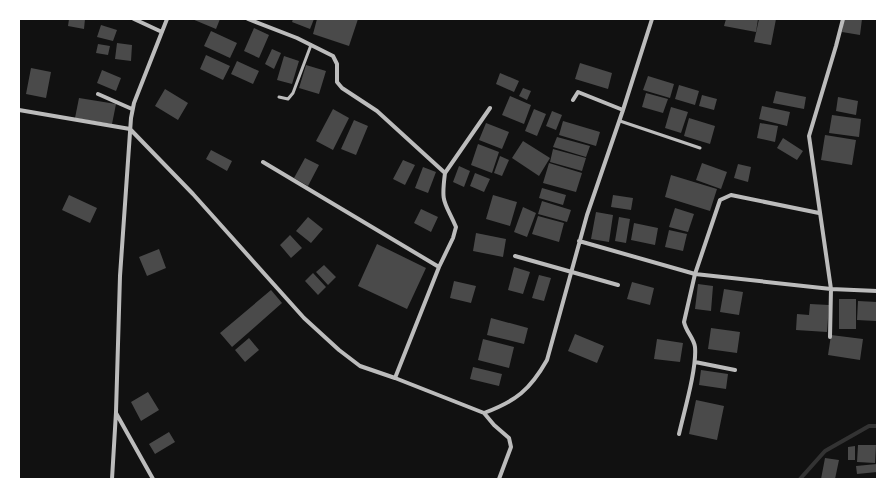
<svg xmlns="http://www.w3.org/2000/svg" width="896" height="498" viewBox="0 0 896 498" font-family="Inter,sans-serif">
<style>
.lines{fill:none;stroke-linecap:round;stroke-linejoin:round}
.stream{stroke:#333;stroke-width:4}
.building{fill:#4a4a4a}
.service{stroke:#bcbcbc;stroke-width:3}
.minor{stroke:#bcbcbc;stroke-width:4}
</style>
<rect width="100%" height="100%" fill="#111"/>
<g class="lines">
<path class="stream" d="M800,479L825,451L869,426H877"/>
</g>
<path class="building" d="M69,19H85L84,29L68,26Z
M192,19H220L216,29Z
M293,19H314L310,29L292,22Z
M317,19H358L349,46L313,34Z
M726,19H758L756,32L724,26Z
M759,19H776L771,45L754,42Z
M844,19H862L860,35L842,32Z
M101,25L117,30L113,41L97,37Z
M254,28L269,35L259,58L244,51Z
M211,31L237,43L230,58L204,46Z
M117,43L132,45L131,61L115,59Z
M98,44L110,46L108,55L96,53Z
M272,49L281,53L274,69L265,64Z
M206,55L230,66L223,80L200,69Z
M284,56L299,61L292,84L277,80Z
M237,61L259,71L253,84L231,74Z
M580,63L612,73L608,89L575,79Z
M306,65L326,71L319,94L299,88Z
M31,68L51,72L46,98L26,94Z
M102,70L121,78L116,91L97,83Z
M500,73L519,81L514,92L496,84Z
M648,76L674,84L670,98L643,90Z
M679,85L699,91L695,105L675,99Z
M523,88L531,91L527,100L519,96Z
M165,89L188,103L178,120L155,106Z
M776,91L806,97L804,109L773,103Z
M646,93L668,99L663,113L642,107Z
M702,95L717,99L714,110L699,106Z
M510,96L531,105L524,124L502,115Z
M838,97L858,101L856,115L836,111Z
M79,98L116,104L112,124L75,118Z
M762,106L790,112L787,126L759,119Z
M671,107L688,112L681,133L665,128Z
M333,109L349,118L333,150L316,141Z
M534,109L546,114L537,136L525,131Z
M552,111L562,115L556,130L546,126Z
M832,115L861,119L859,137L829,133Z
M689,118L715,126L710,144L684,136Z
M354,120L368,126L356,155L341,149Z
M563,121L600,132L596,146L559,135Z
M486,123L509,132L502,149L479,140Z
M760,123L778,126L775,142L757,138Z
M825,135L856,140L852,165L821,160Z
M557,137L590,146L586,157L553,147Z
M783,138L803,151L797,160L777,148Z
M523,141L550,158L539,176L512,158Z
M478,144L499,152L492,173L471,165Z
M553,149L586,158L582,171L550,162Z
M211,150L232,161L227,171L206,159Z
M500,156L509,160L502,176L494,173Z
M305,158L319,165L308,186L294,178Z
M403,160L415,165L405,185L393,179Z
M549,163L582,173L576,192L543,183Z
M702,163L727,172L721,189L696,180Z
M738,164L751,167L748,182L734,178Z
M459,166L470,171L464,187L453,182Z
M423,167L436,172L428,193L415,188Z
M475,173L490,179L484,192L470,186Z
M671,175L717,189L710,211L665,197Z
M542,188L566,195L563,205L539,198Z
M69,195L97,208L90,223L62,210Z
M493,195L517,202L510,226L486,219Z
M613,195L633,198L631,210L611,207Z
M542,201L571,210L567,222L538,214Z
M523,207L536,213L527,237L514,232Z
M675,208L694,214L688,232L669,227Z
M421,209L438,217L431,232L414,223Z
M596,212L613,215L609,242L591,239Z
M538,216L564,223L559,242L532,234Z
M308,217L323,229L311,243L296,231Z
M619,217L630,219L626,243L615,241Z
M634,223L658,228L655,245L631,240Z
M669,230L687,234L683,251L665,247Z
M476,233L506,239L503,257L473,251Z
M290,235L302,248L291,258L280,245Z
M377,244L426,268L407,309L358,286Z
M159,249L166,268L147,276L139,257Z
M324,265L336,277L328,285L316,272Z
M514,267L530,272L523,294L508,290Z
M313,273L326,287L318,295L305,281Z
M539,275L551,278L544,301L532,298Z
M454,281L476,286L471,303L450,298Z
M632,282L654,288L650,305L627,299Z
M698,284L713,286L711,311L695,309Z
M724,289L743,292L739,315L720,312Z
M271,290L282,303L232,347L220,333Z
M839,299H856V329H839Z
M858,301L877,302L876,321L857,320Z
M810,304L829,305L827,332L796,330L797,314L809,315Z
M491,318L528,328L524,344L487,335Z
M711,328L740,332L737,353L708,349Z
M575,334L604,346L597,363L568,351Z
M831,335L863,339L860,360L828,355Z
M249,338L259,350L245,362L235,350Z
M483,339L514,347L509,368L478,360Z
M657,339L683,343L680,362L654,359Z
M473,367L502,374L499,386L470,379Z
M701,370L728,374L726,389L699,385Z
M148,392L159,410L141,421L131,402Z
M696,400L724,406L717,440L689,434Z
M169,432L175,442L155,454L149,444Z
M858,445H876L875,463L857,462Z
M855,446V460H848V447Z
M825,458L839,460L835,479H821Z
M877,464V472L857,474L856,466Z"/>
<g class="lines">
<path class="service" d="M279,97L288,99L293,93L311,45
M620,121L700,148"/>
<path class="minor" d="M134,19L162,32
M248,19L297,38L333,56L337,64V82L342,88L377,111L445,173C441,204 444,200 456,227L453,238L439,267L395,378
M98,94L132,109
M573,100L578,92L623,110
M19,110L130,129L193,194L304,318L339,350L360,366L395,378L484,413C516,401 530,390 547,360L587,215L623,110L652,19
M263,162L439,267
M445,173L490,108
M579,241L695,274L831,289L877,291
M515,256L618,285
M830,337L831,289L809,136L836,46L843,19
M695,362L735,370
M116,413L153,479
M484,413L494,425L509,438L511,447L499,479
M679,434C684,412 697,368 695,347C694,338 686,332 684,322L695,274L720,200L731,195L819,213
M112,479L116,412L120,276L131,118L134,103L167,19"/>
</g>
<rect width="896" height="498" fill="none" stroke="#ffffff" stroke-width="40"/>
</svg>
